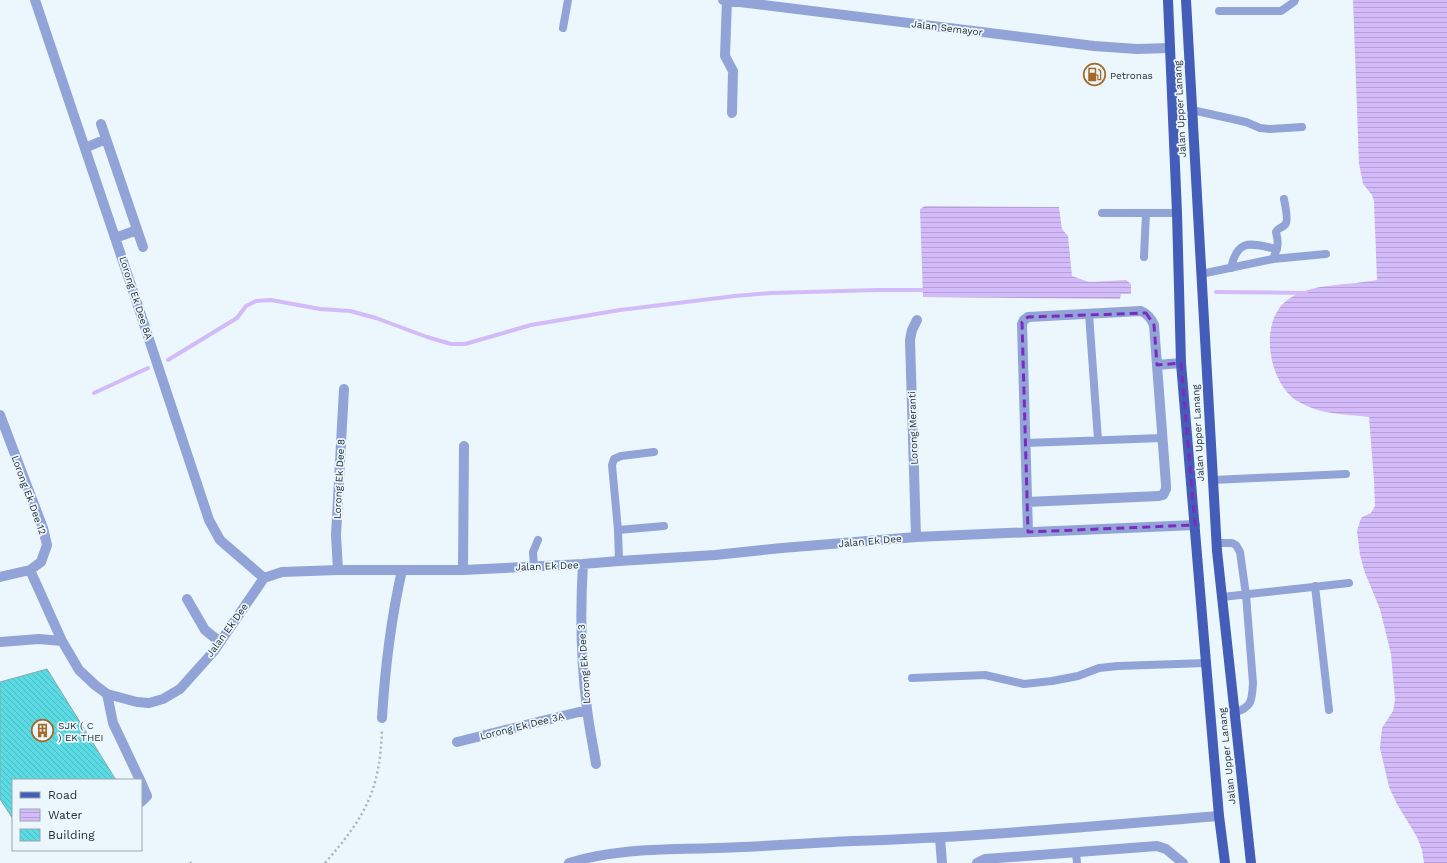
<svg xmlns="http://www.w3.org/2000/svg" width="1447" height="863" viewBox="0 0 1447 863" font-family="'Work Sans',sans-serif">
<style>
.water{fill:url(#water-rules)}
.lines{fill:none;stroke-linecap:round;stroke-linejoin:round}
.stream{stroke:#d3baf8;stroke-width:4}
.building{fill:url(#building-back-hatch);stroke:#89a9ab}
.path{stroke:#aab4ba;stroke-width:2.5;stroke-dasharray:2 3;stroke-linecap:butt}
.lane{stroke:#92a4d7;stroke-width:8}
.street{stroke:#92a4d7;stroke-width:10}
.primary{stroke:#435db8;stroke-width:10}
.marked{fill:none;stroke:#7b2cbf;stroke-width:3;stroke-dasharray:8 5;stroke-linejoin:round}
.labels{text-anchor:middle;dominant-baseline:central;stroke-width:3.5;stroke-linejoin:round;paint-order:stroke}
.street-label{font-size:10px;fill:#252f35;stroke:#ecf7fd}
.poi-label{font-size:10px;fill:#252f35;stroke:#ecf7fd;text-anchor:start}
</style>
<defs>
<pattern id="water-rules" width="6" height="5" patternUnits="userSpaceOnUse"><rect width="6" height="5" fill="#d3baf8"/><path d="M0 2.5h6" fill="none" stroke="#b5a0d5"/></pattern>
<pattern id="building-back-hatch" width="6" height="6" patternUnits="userSpaceOnUse"><rect width="6" height="6" fill="#5adae2"/><path d="M-1 5l2 2M0 0l6 6M5-1l2 2" fill="none" stroke="#4ebbc2"/></pattern>
</defs>
<rect width="100%" height="100%" fill="#ecf7fd"/>
<path class="water" d="M1353,0H1447V863H1424L1422,850L1417,837L1397,804L1389,787L1380,748L1382,728L1393,711L1395,700L1391,654L1380,609L1365,573L1360,555L1357,531L1360,521L1362,517L1371,513L1375,506L1374,481L1369,417C1344,414 1322,415 1299,402C1269,385 1258,324 1286,301C1310,282 1348,286 1377,280L1374,201L1372,195L1363,184L1359,164Z
M925,206L1059,207L1062,229L1068,236L1072,276L1089,282L1126,280L1131,284V294H1121L1120,299L923,297L920,209Z"/>
<g class="lines">
<path class="stream" d="M1216,292L1306,293
M168,360L237,318L246,306L256,301L271,300L320,309L350,311L376,318L427,337L451,344H465L531,325L620,310L735,296L771,293L877,290H923
M94,393L148,368"/>
</g>
<path class="building" d="M47,669L116,780H13V819L0,799V682Z"/>
<g class="lines">
<path class="path" d="M190,862L191,863
M325,863C365,817 380,791 382,729"/>
<path class="lane" d="M1219,11H1281L1294,2L1295,0
M563,28L568,0
M1192,110L1246,122L1260,128L1270,129L1302,127
M1102,213H1177
M1144,257L1146,213
M1273,259C1278,247 1279,244 1276,232C1278,227 1284,228 1286,223C1288,220 1285,204 1284,199
M1231,268C1238,237 1251,244 1277,249
M1201,274L1273,259L1326,254
M1089,314L1098,440
M1026,443L1162,438
M1213,480L1346,474
M618,530L664,526
M1217,543H1232L1236,545L1240,552L1246,595L1253,683C1252,701 1252,707 1234,713
M619,561L618,530L612,465L614,459L621,456L654,452
M534,566L533,552L538,540
M1315,586L1329,710
M1222,597L1349,583
M912,678L985,675L1024,684L1052,681L1078,676L1099,668L1118,666L1206,663
M1076,852L1077,863"/>
<path class="street" d="M35,0L136,300L209,520L220,540L264,578
M723,0L1094,46L1137,49L1170,48
M727,0L725,56L733,71L732,113
M101,124L143,247
M85,148L106,139
M115,238L137,230
M1157,365L1181,363
M0,415L43,528L47,545L41,562L30,570L0,577
M1027,502L1159,496L1163,495L1166,489V485L1154,325C1151,318 1148,314 1141,311L1028,317L1024,320L1022,324L1028,532
M916,537L910,340L912,330L917,320
M583,564C580,612 581,661 587,709C589,727 593,745 596,764
M30,570L62,641L79,670L95,685L107,694L137,702L149,703L163,699L180,689L214,651L264,578L282,572L338,570H463L583,564L619,561L715,555L782,548L916,537L1195,525
M338,570L336,535L344,389
M463,570L464,446
M187,599L205,630L220,642
M0,642L39,639L62,641
M107,694L113,723L140,780
M382,718C385,668 391,619 402,570
M457,742L587,710
M141,782L147,796L141,802
M940,838L942,863
M569,863C617,848 665,850 715,848C761,847 807,843 853,841C975,837 1097,826 1219,816
M977,863L985,859L1157,846L1166,849L1183,863"/>
<path class="primary" d="M1168,0L1177,213L1181,363L1206,663L1219,816L1225,863
M1186,0L1217,551L1251,863"/>
</g>
<path class="marked" d="M1146,313L1154,325L1157,365L1181,363L1195,525L1028,532L1022,322L1028,317Z"/>
<defs>
<symbol id="fuel-ring" viewBox="-11 -11 22 22"><circle r="9.5" fill="#ecf7fd" stroke="#a46a29" stroke-width="1.5"/><path d="M-5.5-6h7V0h2V4h1.3V-2.5L3-4.5l.8-.8L6-3V5H2.5V1h-1V6h-7ZM-4.2-4.7v3.2H.2V-4.7Z" fill="#a46a29"/></symbol>
<symbol id="building-ring" viewBox="-11 -11 22 22"><circle r="9.5" fill="#ecf7fd" stroke="#a46a29" stroke-width="1.5"/><path d="M-4-6H4V6H1V3H-1V6H-4ZM-2.5-4.3h1.7v1.8h-1.7ZM.8-4.3h1.7v1.8H.8ZM-2.5-1h1.7V.8h-1.7ZM.8-1h1.7V.8H.8Z" fill="#a46a29"/></symbol>
</defs>
<g fill-rule="evenodd">
<use href="#fuel-ring" x="1082" y="62" width="25" height="25"/>
<use href="#building-ring" x="30" y="718" width="25" height="25"/>
</g>
<g class="labels">
<g class="street-label">
<text transform="translate(947 28) rotate(7)">Jalan Semayor</text>
<text transform="translate(1180 109) rotate(-93)">Jalan Upper Lanang</text>
<text transform="translate(136 298) rotate(72)">Lorong Ek Dee 8A</text>
<text transform="translate(913 428) rotate(-92)">Lorong Meranti</text>
<text transform="translate(1198 433) rotate(-93)">Jalan Upper Lanang</text>
<text transform="translate(339 479) rotate(-87)">Lorong Ek Dee 8</text>
<text transform="translate(29 495) rotate(70)">Lorong Ek Dee 12</text>
<text transform="translate(870 541) rotate(-5)">Jalan Ek Dee</text>
<text transform="translate(547 566) rotate(-2)">Jalan Ek Dee</text>
<text transform="translate(227 630) rotate(-54)">Jalan Ek Dee</text>
<text transform="translate(584 664) rotate(-94)">Lorong Ek Dee 3</text>
<text transform="translate(522 726) rotate(-14)">Lorong Ek Dee 3A</text>
<text transform="translate(1227 756) rotate(-96)">Jalan Upper Lanang</text>
</g>
<g class="poi-label">
<text x="1110" y="75">Petronas</text>
<text x="58" y="725">SJK ( C<tspan x="58" dy="12">) EK THEI</tspan></text>
</g>
</g>
<rect x="12" y="779" width="130" height="72" fill="#ecf7fd" stroke="#9ca7ad"/>
<rect x="20" y="792" width="20" height="6" fill="#435db8" stroke="#9ca7ad"/>
<text x="48" y="799" font-size="12" fill="#252f35">Road</text>
<rect x="20" y="809" width="20" height="12" fill="url(#water-rules)" stroke="#9ca7ad"/>
<text x="48" y="819" font-size="12" fill="#252f35">Water</text>
<rect x="20" y="829" width="20" height="12" fill="url(#building-back-hatch)" stroke="#9ca7ad"/>
<text x="48" y="839" font-size="12" fill="#252f35">Building</text>
</svg>
